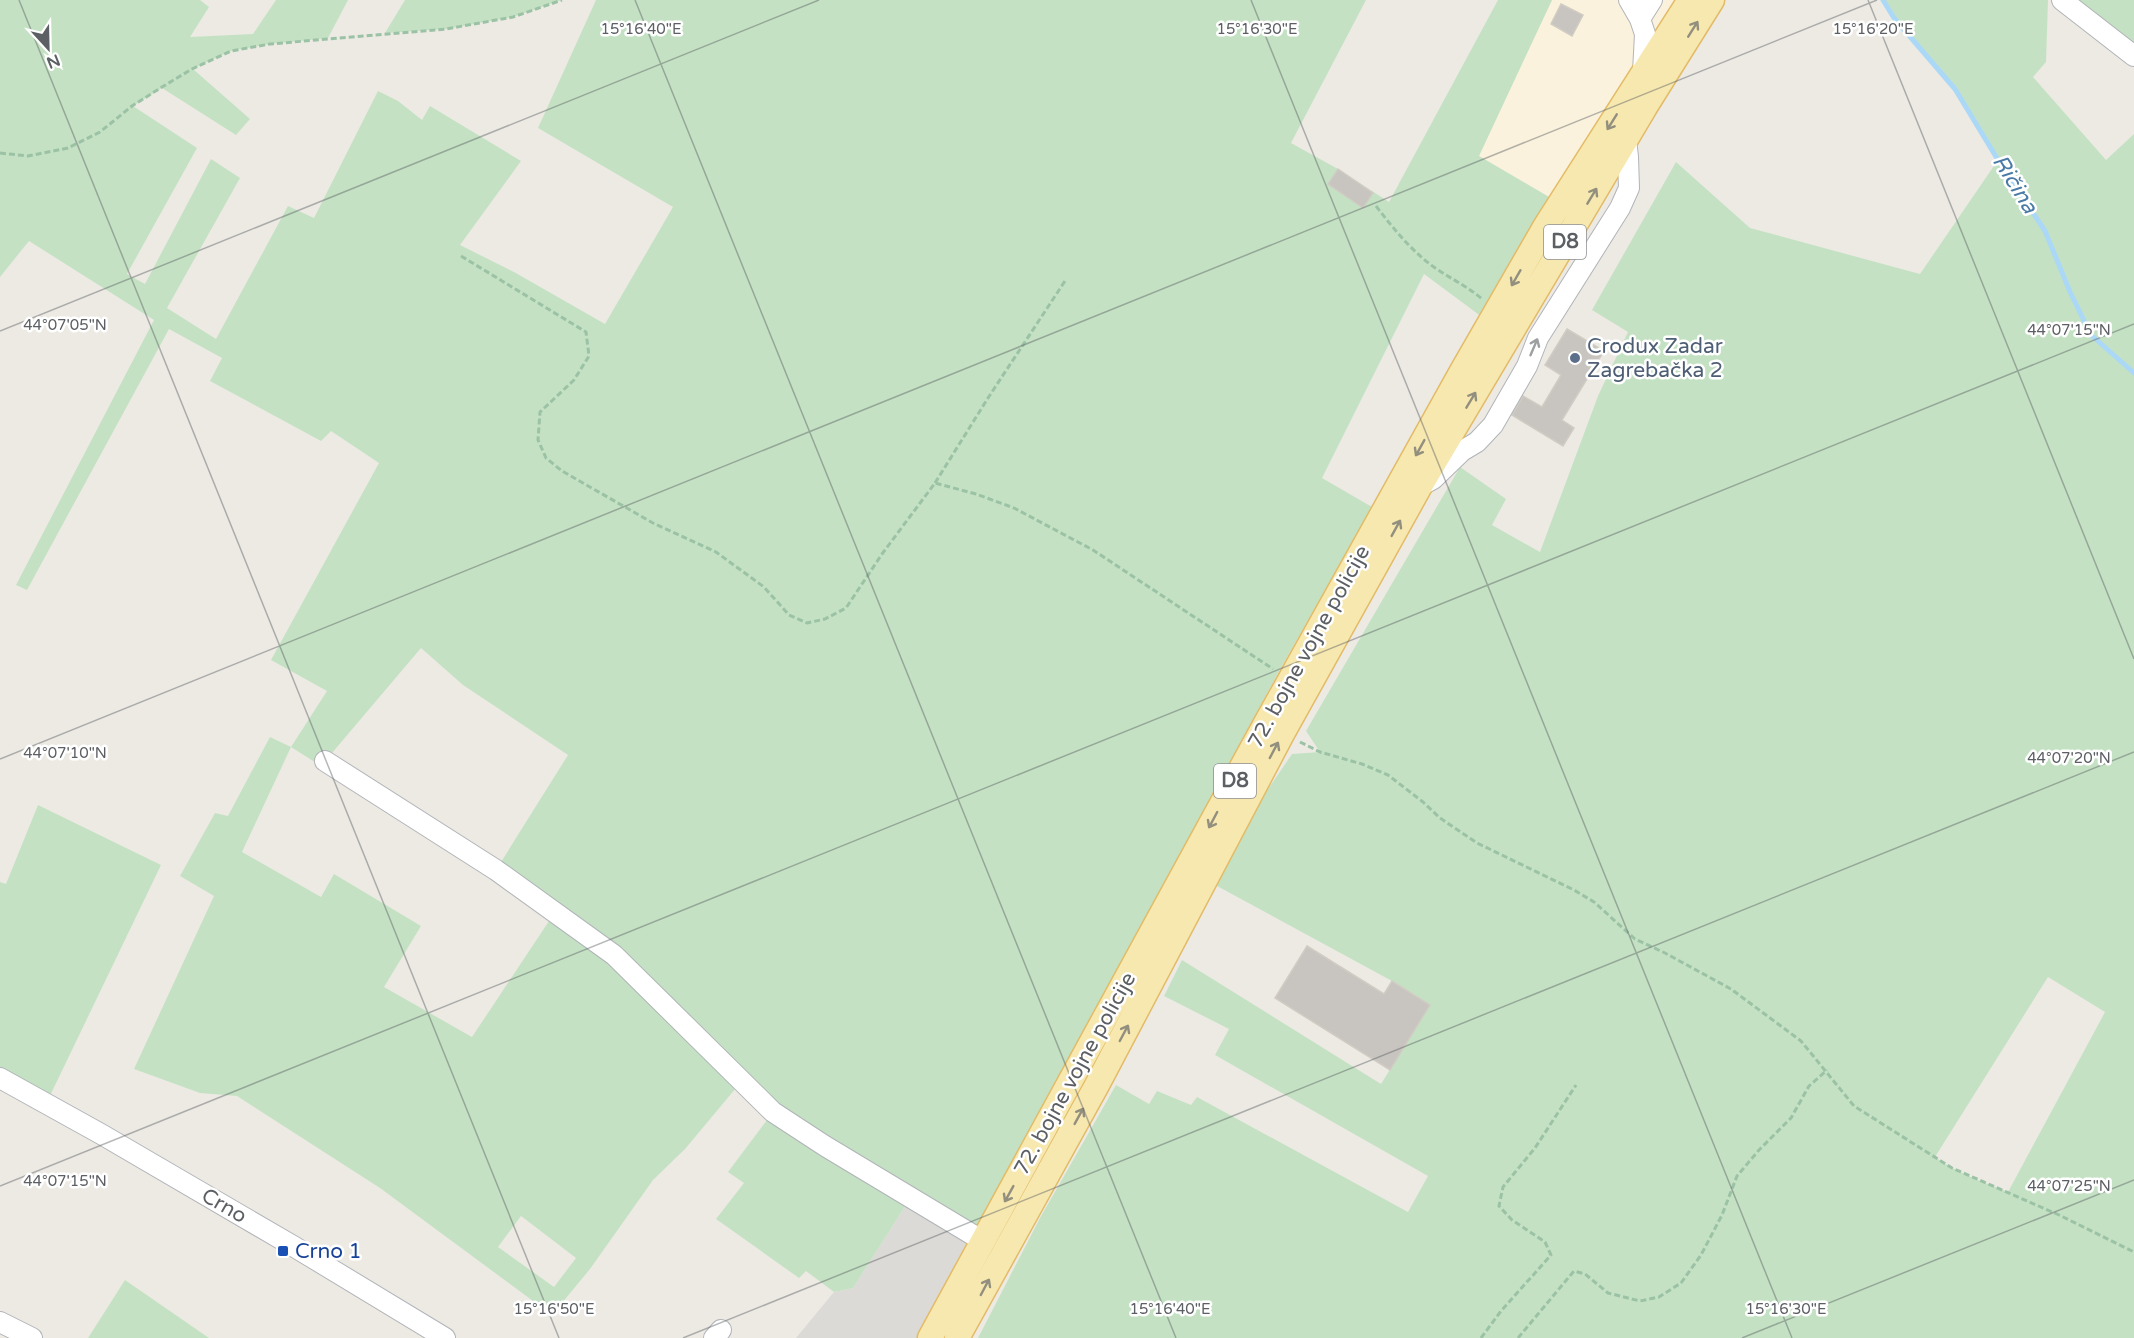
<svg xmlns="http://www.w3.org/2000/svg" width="2134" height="1338" viewBox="0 0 2134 1338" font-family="'Varela Round',sans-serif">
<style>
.commercial{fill:#faf2dc}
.industrial{fill:#dcdad6}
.green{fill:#c4e2c3;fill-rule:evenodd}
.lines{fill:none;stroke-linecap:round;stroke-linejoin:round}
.stream{stroke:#abd8f6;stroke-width:5}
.building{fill:#c8c5c0;stroke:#d1ccc3;stroke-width:1.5}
.minor-casing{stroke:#b1b4b8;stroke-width:22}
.major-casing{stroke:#e3bb67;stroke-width:27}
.path{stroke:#9cc2a6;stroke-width:3;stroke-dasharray:6 3;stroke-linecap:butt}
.minor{stroke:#fff;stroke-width:20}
.major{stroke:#f7e8af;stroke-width:24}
.oneway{stroke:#928f7e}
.oneway2{stroke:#9d9fa1}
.ticks{fill:none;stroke:#5c5f63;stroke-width:1.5;stroke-opacity:0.45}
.service-dot{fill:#5c6f8a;stroke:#fff;stroke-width:2}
.transit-dot{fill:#1a4fb4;stroke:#fff;stroke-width:2}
.labels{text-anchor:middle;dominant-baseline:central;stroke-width:5;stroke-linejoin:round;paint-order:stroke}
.shield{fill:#fff;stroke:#8d8f92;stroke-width:1.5}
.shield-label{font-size:20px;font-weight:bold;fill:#5c5f63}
.service-label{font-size:21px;fill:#4e5e75;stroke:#fff;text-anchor:start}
.street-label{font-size:21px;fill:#5c5f63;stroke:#fff}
.transit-label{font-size:21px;fill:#164399;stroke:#fff;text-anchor:start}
.water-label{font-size:22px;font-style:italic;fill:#4a7aa6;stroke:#fff}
.ticks-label{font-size:15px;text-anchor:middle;fill:#5c5f63;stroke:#fff;stroke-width:5;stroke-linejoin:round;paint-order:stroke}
</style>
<rect width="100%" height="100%" fill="#edeae4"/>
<path class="commercial" d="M1552,0H1678L1645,48L1549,197L1479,156Z"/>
<path class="industrial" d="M911,1197L975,1237L918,1338H796L834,1292L853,1288Z"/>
<path class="green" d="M0,0H200L209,7L190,37L253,34L276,0H348L328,38L270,44L231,51L193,69L250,119L236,135L162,88L133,106L197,148L127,274L145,284L211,159L240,178L167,308L216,339L288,206L314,218L378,91L398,101L422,120L430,106L521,161L460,245L514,272L605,324L673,207L538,128L596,0H1366L1291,143L1338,169L1389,202L1498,0H1552L1479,156L1549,197L1482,317L1424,274L1322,478L1372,507L1278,673L975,1237L911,1197L853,1288L834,1292L806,1271L799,1278L716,1219L744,1183L728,1172L773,1112L741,1082L685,1149L653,1180L590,1269L552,1315L380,1188L237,1096L200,1093L134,1069L214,896L180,876L215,813L228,816L270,737L291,747L327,691L271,660L379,463L331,431L321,441L210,381L222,358L169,329L27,590L16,585L154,320L29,241L0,277ZM421,648L463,685L568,755L496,870L555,912L472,1037L384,987L421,926L334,874L321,897L242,852L291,747L321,766ZM521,1216L576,1258L554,1287L498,1247Z
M405,0H562L513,17L446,29L385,33Z
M1883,0H2048L2046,62L2033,77L2106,160L2134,134V1338H978L1040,1218L1116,1085L1149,1104L1157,1091L1191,1105L1197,1097L1408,1212L1428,1176L1215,1055L1229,1029L1164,996L1182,960L1381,1084L1430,1005L1392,981L1206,880L1292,754L1320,752L1306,731L1460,467L1506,499L1492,525L1540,552L1598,396L1628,332L1592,310L1676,162L1750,228L1920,274L1998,160L1955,89L1894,18ZM2048,977L2105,1012L2008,1192C1983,1182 1957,1173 1935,1157Z
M2062,0H2134V56Z
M38,805L161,865L46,1104L0,1078V882L6,884Z
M125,1280L209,1338H88Z"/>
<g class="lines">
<path class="stream" d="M1883,0L1894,18L1955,89L1998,160L2045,231L2070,292L2091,335L2134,373"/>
</g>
<path class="building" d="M1561,4L1583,15L1572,36L1551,24Z
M1338,169L1373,193L1363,208L1328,184Z
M1567,329L1604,351L1562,420L1574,428L1563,446L1512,415L1523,396L1542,407L1561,375L1545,365Z
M1307,946L1384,994L1392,981L1430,1005L1390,1070L1275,998Z"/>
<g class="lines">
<defs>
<path id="minor" d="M1629,0L1640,19L1645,34L1643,72
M2062,0L2134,56
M1640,19L1652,0
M1422,485L1433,479L1462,451L1477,442L1493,425L1527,366L1538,338L1620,208L1629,188L1628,157L1626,140
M325,761L496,870L614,955L773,1112L825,1146L983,1241
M0,1078L101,1134L293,1246L445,1338
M0,1322L32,1338
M714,1338L721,1330"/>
<path id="major" d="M930,1338L1266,723L1462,371L1545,227L1690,0
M957,1338L1097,1085L1282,734L1420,486L1645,107L1712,0"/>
</defs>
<use href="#minor" class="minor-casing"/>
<use href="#major" class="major-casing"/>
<path class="path" d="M0,153L28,156L68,148L100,132L132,106L162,87L192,69L231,51L270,44L446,29L513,17L562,0
M1376,206C1393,228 1409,248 1431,265C1447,277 1466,285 1482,299
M461,256L586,332L589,356L574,380L540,412L538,440L546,458L562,471L653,523L716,552L764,587L789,615L807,623L825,619L846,608L882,554L935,483L976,494L1014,508L1093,550L1273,669
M935,483L988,398L1065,281
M1300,742L1320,752L1362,764L1388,775L1423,802L1440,818L1477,843L1574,890L1594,902L1635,939L1665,953L1731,989L1801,1041L1854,1106L1952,1168L2059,1215L2134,1252
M1481,1338L1501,1311L1551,1255L1545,1242L1512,1220L1499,1206L1503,1187L1535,1148L1576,1085
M1518,1338L1574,1271L1585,1274L1608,1293L1640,1301L1659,1297L1681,1283L1701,1255L1722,1215L1737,1176L1759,1150L1791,1118L1809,1086L1827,1070"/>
<use href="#minor" class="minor"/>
<use href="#major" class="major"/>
</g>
<defs><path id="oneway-shaft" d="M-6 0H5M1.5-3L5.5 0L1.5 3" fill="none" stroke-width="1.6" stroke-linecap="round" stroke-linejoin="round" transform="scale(1.5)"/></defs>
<g class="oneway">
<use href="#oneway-shaft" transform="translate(1693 29) rotate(-58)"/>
<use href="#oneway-shaft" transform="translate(1612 122) rotate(122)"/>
<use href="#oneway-shaft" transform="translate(1592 196) rotate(-59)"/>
<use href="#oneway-shaft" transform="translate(1516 278) rotate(120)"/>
<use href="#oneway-shaft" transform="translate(1471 400) rotate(-59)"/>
<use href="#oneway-shaft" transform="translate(1420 448) rotate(119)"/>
<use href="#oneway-shaft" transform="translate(1396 528) rotate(-61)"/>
<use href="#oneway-shaft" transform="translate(1274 750) rotate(-62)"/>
<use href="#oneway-shaft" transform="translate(1213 820) rotate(118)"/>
<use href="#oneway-shaft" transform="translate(1124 1033) rotate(-62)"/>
<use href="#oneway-shaft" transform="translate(1079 1116) rotate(-61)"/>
<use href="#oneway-shaft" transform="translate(1009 1194) rotate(119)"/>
<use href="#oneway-shaft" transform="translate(985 1287) rotate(-62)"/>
</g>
<use class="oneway2" href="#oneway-shaft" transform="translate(1534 347) rotate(-67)"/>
<path class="ticks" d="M19,0L559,1338M635,0L1176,1338M1251,0L1792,1338M1868,0L2134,659M0,331L819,0M0,759L1877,0M0,1186L2134,324M683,1338L2134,752M1742,1338L2134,1180"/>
<circle class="service-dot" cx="1575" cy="358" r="6"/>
<rect class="transit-dot" x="277" y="1245" width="12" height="12" rx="3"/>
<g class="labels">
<g class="shield">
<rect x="1544" y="225" width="42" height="34" rx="4.5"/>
<rect x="1214" y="764" width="42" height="34" rx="4.5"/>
</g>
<g class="shield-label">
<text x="1565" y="242">D8</text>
<text x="1235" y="781">D8</text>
</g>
<g class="service-label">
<text x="1587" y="346">Crodux Zadar<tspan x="1587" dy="24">Zagrebačka 2</tspan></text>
</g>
<g class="street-label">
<text transform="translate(1309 647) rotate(-61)">72. bojne vojne policije</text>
<text transform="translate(1075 1074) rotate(-61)">72. bojne vojne policije</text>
<text transform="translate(224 1206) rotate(30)">Crno</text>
</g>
<g class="transit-label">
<text x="295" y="1251">Crno 1</text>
</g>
<g class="water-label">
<text transform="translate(2015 184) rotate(58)">Ričina</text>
</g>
</g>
<g class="ticks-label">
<text x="641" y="34">15°16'40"E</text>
<text x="1873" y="34">15°16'20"E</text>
<text x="1257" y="34">15°16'30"E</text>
<text x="65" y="330">44°07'05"N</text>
<text x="2069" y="335">44°07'15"N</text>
<text x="65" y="758">44°07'10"N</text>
<text x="2069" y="763">44°07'20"N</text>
<text x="65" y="1186">44°07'15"N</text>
<text x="2069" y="1191">44°07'25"N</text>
<text x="554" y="1314">15°16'50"E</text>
<text x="1170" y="1314">15°16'40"E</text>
<text x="1786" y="1314">15°16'30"E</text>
</g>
<g transform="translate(48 48) rotate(158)" stroke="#ffffff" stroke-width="4.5" paint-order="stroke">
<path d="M0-4.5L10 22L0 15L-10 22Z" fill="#5c5f63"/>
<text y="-9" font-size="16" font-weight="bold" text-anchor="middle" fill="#5c5f63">N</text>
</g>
</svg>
